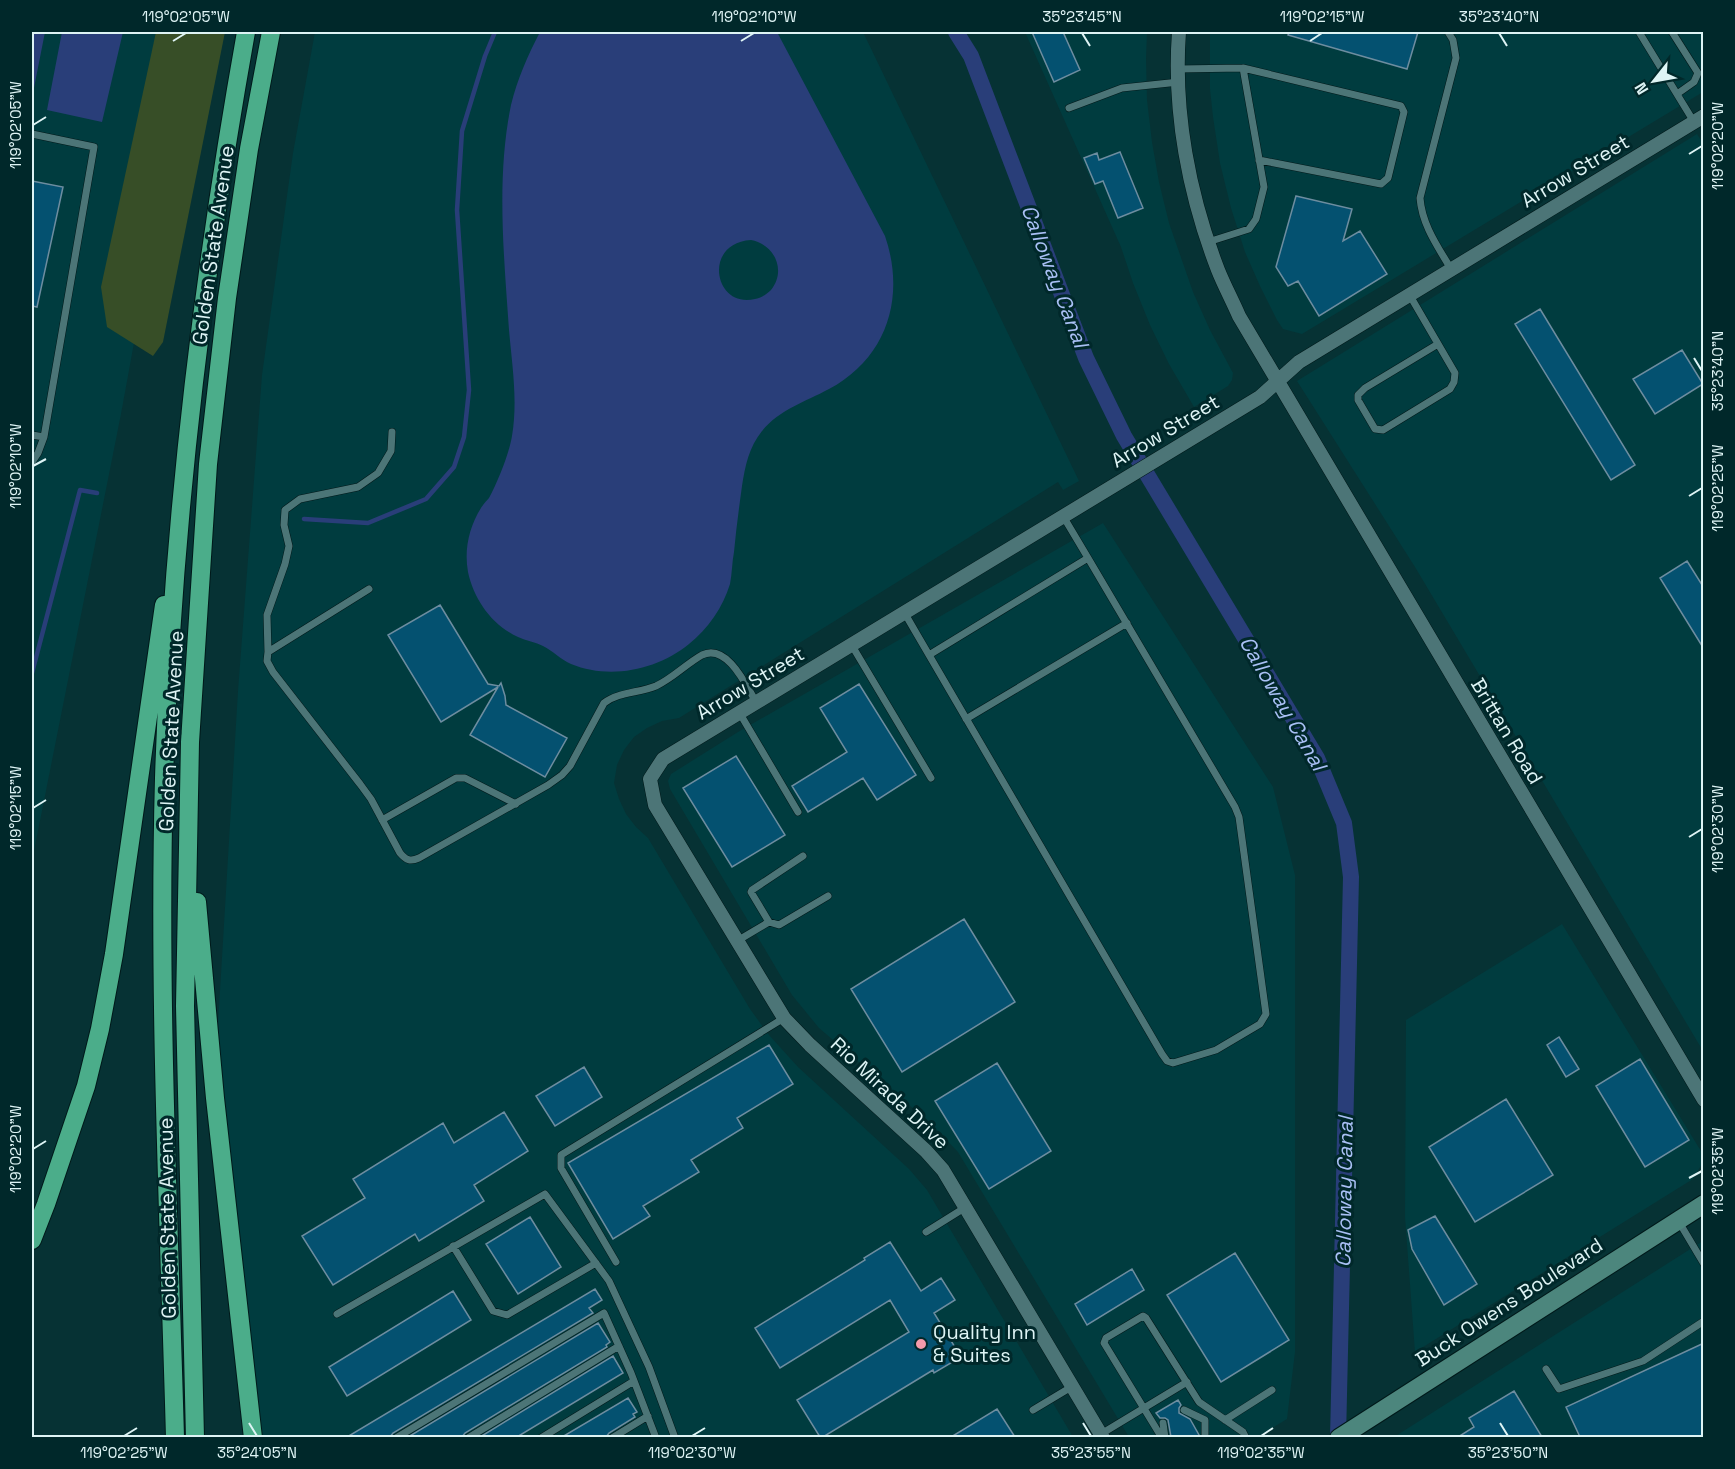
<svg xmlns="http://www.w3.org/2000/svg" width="1735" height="1469" viewBox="0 0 1735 1469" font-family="'Space Grotesk',sans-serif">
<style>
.built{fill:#003c3f}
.green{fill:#374e27}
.water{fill:#293e79;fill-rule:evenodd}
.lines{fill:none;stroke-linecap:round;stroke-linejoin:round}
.stream{stroke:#293e79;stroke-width:4.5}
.canal{stroke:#293e79;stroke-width:16}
.building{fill:#045170;stroke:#6d8da0;stroke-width:1.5}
.service-casing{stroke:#00191a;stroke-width:8}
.minor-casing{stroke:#00191a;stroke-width:15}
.secondary-casing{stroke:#00191a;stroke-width:20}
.motorway-casing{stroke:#00191a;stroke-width:20}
.service{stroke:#4c7577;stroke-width:7}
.minor{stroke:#4c7577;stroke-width:14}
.secondary{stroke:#4c867d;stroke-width:18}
.motorway{stroke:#4bad8a;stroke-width:18}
.ticks{fill:none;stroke:#def4f5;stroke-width:2}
.poi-dot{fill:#f39aab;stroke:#00282a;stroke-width:2}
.labels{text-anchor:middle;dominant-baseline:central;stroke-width:6;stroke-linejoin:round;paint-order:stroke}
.street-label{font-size:20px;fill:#def4f5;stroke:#00282a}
.poi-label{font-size:20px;fill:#def4f5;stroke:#00282a;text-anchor:start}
.water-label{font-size:21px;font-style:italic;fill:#a9c0f5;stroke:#00282a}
.neatline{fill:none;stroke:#def4f5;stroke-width:2}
.ticks-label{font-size:15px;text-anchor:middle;fill:#def4f5}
</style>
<rect width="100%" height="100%" fill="#063234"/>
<path class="built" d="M32,32H191L121,414L32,861Z
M315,32H863L1079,481L1063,490L1058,482L679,718L662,721L647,728L634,737L624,750L617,765L614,783L619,799L626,814L636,827L648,838L750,1009L769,1035L798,1067L909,1169L927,1190L1073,1437H257L245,1307L203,1064L218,1024L238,691L262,375L293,153Z
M1025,32H1147L1146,58L1147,100L1152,142L1159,182L1169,223L1193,292L1210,330L1233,373L1232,380L1228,386L1194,407L1169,364L1150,325L1133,283L1121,247Z
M1210,32H1703V92L1302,334L1283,329L1277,320L1260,286L1245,252L1231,208L1220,163L1213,117L1210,89Z
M1697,134L1704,145L1703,1051L1415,567L1297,381Z
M1103,523L1273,787L1295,875V1352L1287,1419L1257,1437H1129L958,1152L930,1123L819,1028L792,995L670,789L668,781L671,774L738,732Z
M1562,924L1704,1156L1703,1162L1693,1179L1415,1352L1405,1217L1406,1020Z
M1703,1241V1437H1394Z"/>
<path class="green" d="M156,32H225L163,342L153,356L107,327L101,287Z"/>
<path class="water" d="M32,32H45L32,98Z
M62,32H123L102,122L47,110Z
M540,32H777L885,236C906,297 887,358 829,389C805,402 780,409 762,431C749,447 745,466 742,486C739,508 736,530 734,552C732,562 732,574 730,584C723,607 708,629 689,644C657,670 610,680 571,664C560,659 553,651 543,646C536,642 526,641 518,637C492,625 474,600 468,572C464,550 469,527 481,508C482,506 487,500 489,498C498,481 509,454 512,436C518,400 512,365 509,330C504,256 496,178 511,105C517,80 528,55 540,32ZM751,240C774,244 787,270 771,290C767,294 761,298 755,299C714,309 702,243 751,240Z"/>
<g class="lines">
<path class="stream" d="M304,519L368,523L426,499L454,467L464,437L469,390L457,210L462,131L485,56L495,32
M32,673L80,490L97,493"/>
<path class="canal" d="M956,32L971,56L1086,358L1124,436L1317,758L1344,823L1351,877L1338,1438"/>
</g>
<path class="building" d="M1032,32H1063L1080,70L1054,82Z
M1289,32H1418L1407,69L1288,35Z
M1120,152L1143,208L1118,218L1103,181L1095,184L1084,158L1097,153L1099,160Z
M32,181L63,187L37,307L32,306Z
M1296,196L1352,209L1343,241L1360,231L1387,274L1319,316L1298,281L1288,286L1276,267Z
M1540,309L1635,465L1611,480L1515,324Z
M1682,350L1703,384L1655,414L1633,379Z
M1687,561L1704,588V649L1660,578Z
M440,605L488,684L499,686L501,683L505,696L506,705L567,738L545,777L470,735L498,687L441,722L388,635Z
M859,684L916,775L877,800L863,778L808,812L792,786L847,752L820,708Z
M736,756L785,835L732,867L683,788Z
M964,919L1015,1002L902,1072L851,989Z
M1559,1037L1579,1069L1566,1077L1547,1045Z
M769,1045L793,1084L737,1118L743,1128L691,1160L699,1172L643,1206L650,1216L613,1239L568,1163Z
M1640,1059L1689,1140L1645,1167L1596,1086Z
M997,1063L1051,1151L989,1189L935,1101Z
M584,1067L602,1097L555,1126L536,1096Z
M1506,1099L1553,1175L1475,1222L1429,1147Z
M504,1112L528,1151L474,1185L484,1201L419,1241L415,1234L333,1285L302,1236L365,1198L353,1179L443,1123L454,1143Z
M1435,1216L1477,1284L1444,1305L1412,1249L1408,1230Z
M530,1217L561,1267L518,1294L486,1244Z
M890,1242L921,1291L941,1278L955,1300L934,1313L961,1357L934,1373L933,1370L823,1437H820L797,1400L909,1332L890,1300L780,1368L755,1328L865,1260L864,1258Z
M1235,1253L1289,1340L1221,1382L1167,1295Z
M1132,1269L1144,1290L1087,1325L1075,1304Z
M595,1289L602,1300L589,1308L593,1313L393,1433L390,1437H347Z
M453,1291L471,1320L347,1396L329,1367Z
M598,1323L610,1342L606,1345L607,1347L465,1433L462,1437H408Z
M1704,1343V1437H1580L1566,1407Z
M613,1356L623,1373L517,1437H480Z
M1514,1391L1542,1437H1458L1474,1427L1469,1418Z
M628,1398L637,1412L633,1414L635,1417L609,1433L606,1437H562Z
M1178,1400L1181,1405L1179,1408V1413L1190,1419L1199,1435V1437H1171L1168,1420L1165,1418H1160L1156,1413Z
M997,1409L1015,1437H951Z"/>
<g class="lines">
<defs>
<path id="service" d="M1448,32L1453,40L1456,58L1420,198C1422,225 1438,247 1451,269
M1639,32L1694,122
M1672,32L1698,73L1694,82L1677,94
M1243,68L1401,106L1404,112L1388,178L1381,184L1259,160
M1178,69L1243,68L1264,187L1256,219L1249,229L1208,242
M1069,108L1122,88L1179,82
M32,134L94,147L44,437L32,435
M1409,294L1455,373L1454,382L1450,389L1383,430L1375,429L1358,400V395L1365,388L1438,344
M32,462L38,453L44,437
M1063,516L1088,558
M369,589L268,652L267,661L273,672L360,784L371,799L400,853C406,860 410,862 419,858L548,785L562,775L570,766L604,703C618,692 639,693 656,686C673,678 686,664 702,655C727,643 746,685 756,702
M904,612L915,631L1162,1054L1167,1061L1173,1063L1216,1050L1260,1024L1266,1014L1239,817L1235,807L1088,558L929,655
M851,644L931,778
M268,652L267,615L285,564L289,546L284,525L285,510L300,499L358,487L378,473L391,451L392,432
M739,712L798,812
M966,719L1127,623
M382,820L456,778H465L516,804
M803,856L752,890L751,892L769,922L779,925L828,896
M737,941L769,922
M1679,1222L1704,1264
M926,1232L966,1207
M453,1246L493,1311L507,1315L596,1263
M616,1262L561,1168V1155L784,1018
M337,1314L545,1194L609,1281L649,1367L675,1438
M1546,1369L1559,1389L1643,1361L1704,1321
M1033,1410L1073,1386
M1184,1410L1205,1420V1438
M1225,1420L1272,1390
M1163,1423L1165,1438
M1101,1434L1187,1382
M396,1438L604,1313L631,1373L656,1438
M468,1438L619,1346
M541,1438L634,1381
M612,1438L648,1416
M1162,1438L1104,1343L1106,1338L1143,1316L1146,1318L1199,1402L1243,1432L1246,1438"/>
<path id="minor" d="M1179,32C1173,112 1189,195 1218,270C1224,285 1232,300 1239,316L1704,1100
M1103,1438L943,1170L926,1151L810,1045L784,1018L655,805L650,779L663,759L1260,397L1299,362L1704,116"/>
<path id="secondary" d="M1339,1438L1704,1204"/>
<path id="motorway" d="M197,902L215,1098L253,1438
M32,1240L46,1204L86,1086L100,1029L114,954L164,605
M175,1438C169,1218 158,998 164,778C172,528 202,278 246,32
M195,1438L185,1006L190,742L208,464L227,298L249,149L271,32"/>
</defs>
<use href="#service" class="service-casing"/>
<use href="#minor" class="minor-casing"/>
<use href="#secondary" class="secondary-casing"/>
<use href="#motorway" class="motorway-casing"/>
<use href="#service" class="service"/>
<use href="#minor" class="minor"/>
<use href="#secondary" class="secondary"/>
<use href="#motorway" class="motorway"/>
</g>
<path class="ticks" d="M1082,33L1090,46M1499,33L1507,46M173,41L186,33M741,41L754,33M1310,41L1322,33M33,125L46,117M1689,154L1702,146M1694,358L1702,371M33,466L46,459M1689,496L1702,488M33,808L46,800M1689,837L1702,829M33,1149L46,1141M1689,1178L1702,1171M249,1423L257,1436M1083,1423L1091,1436M1500,1423L1508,1436M124,1436L137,1428M692,1436L705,1428M1261,1436L1273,1428"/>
<circle class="poi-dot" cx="921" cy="1344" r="6"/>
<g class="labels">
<g class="street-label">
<text transform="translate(1575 171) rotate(-31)">Arrow Street</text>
<text transform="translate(213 245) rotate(-82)">Golden State Avenue</text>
<text transform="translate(1165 431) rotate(-31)">Arrow Street</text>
<text transform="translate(750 683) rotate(-31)">Arrow Street</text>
<text transform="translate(171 731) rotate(-87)">Golden State Avenue</text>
<text transform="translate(1507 731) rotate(59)">Brittan Road</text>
<text transform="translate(890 1093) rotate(43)">Rio Mirada Drive</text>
<text transform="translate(167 1218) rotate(-91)">Golden State Avenue</text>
<text transform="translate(1509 1302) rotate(-33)">Buck Owens Boulevard</text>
</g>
<g class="poi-label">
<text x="933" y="1332">Quality Inn<tspan x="933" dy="23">&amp; Suites</tspan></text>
</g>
<g class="water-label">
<text transform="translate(1055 276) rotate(69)">Calloway Canal</text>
<text transform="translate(1283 703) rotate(60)">Calloway Canal</text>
<text transform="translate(1344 1192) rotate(-89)">Calloway Canal</text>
</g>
</g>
<rect width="1735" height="1469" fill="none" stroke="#00282a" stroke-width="66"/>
<g transform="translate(1654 81) rotate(239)" stroke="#00282a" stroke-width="4.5" paint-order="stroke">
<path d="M0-4.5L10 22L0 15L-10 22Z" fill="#def4f5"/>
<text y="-9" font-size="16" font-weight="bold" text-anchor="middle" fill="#def4f5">N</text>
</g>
<rect x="33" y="33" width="1669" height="1403" class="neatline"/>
<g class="ticks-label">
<text x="186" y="22">119°02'05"W</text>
<text x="754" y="22">119°02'10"W</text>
<text x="1082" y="22">35°23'45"N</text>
<text x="1322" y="22">119°02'15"W</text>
<text x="1499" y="22">35°23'40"N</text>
<text transform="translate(16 125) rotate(-90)" y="5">119°02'05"W</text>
<text transform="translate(1718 146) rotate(-90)" y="5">119°02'20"W</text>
<text transform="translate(1718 371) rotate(-90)" y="5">35°23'40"N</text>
<text transform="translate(16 466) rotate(-90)" y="5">119°02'10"W</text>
<text transform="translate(1718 488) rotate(-90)" y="5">119°02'25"W</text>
<text transform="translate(16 808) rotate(-90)" y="5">119°02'15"W</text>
<text transform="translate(1718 829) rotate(-90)" y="5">119°02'30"W</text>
<text transform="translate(16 1149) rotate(-90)" y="5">119°02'20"W</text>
<text transform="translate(1718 1171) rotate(-90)" y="5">119°02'35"W</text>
<text x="124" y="1458">119°02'25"W</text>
<text x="257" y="1458">35°24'05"N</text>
<text x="692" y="1458">119°02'30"W</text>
<text x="1091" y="1458">35°23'55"N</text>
<text x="1261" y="1458">119°02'35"W</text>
<text x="1508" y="1458">35°23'50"N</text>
</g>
</svg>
